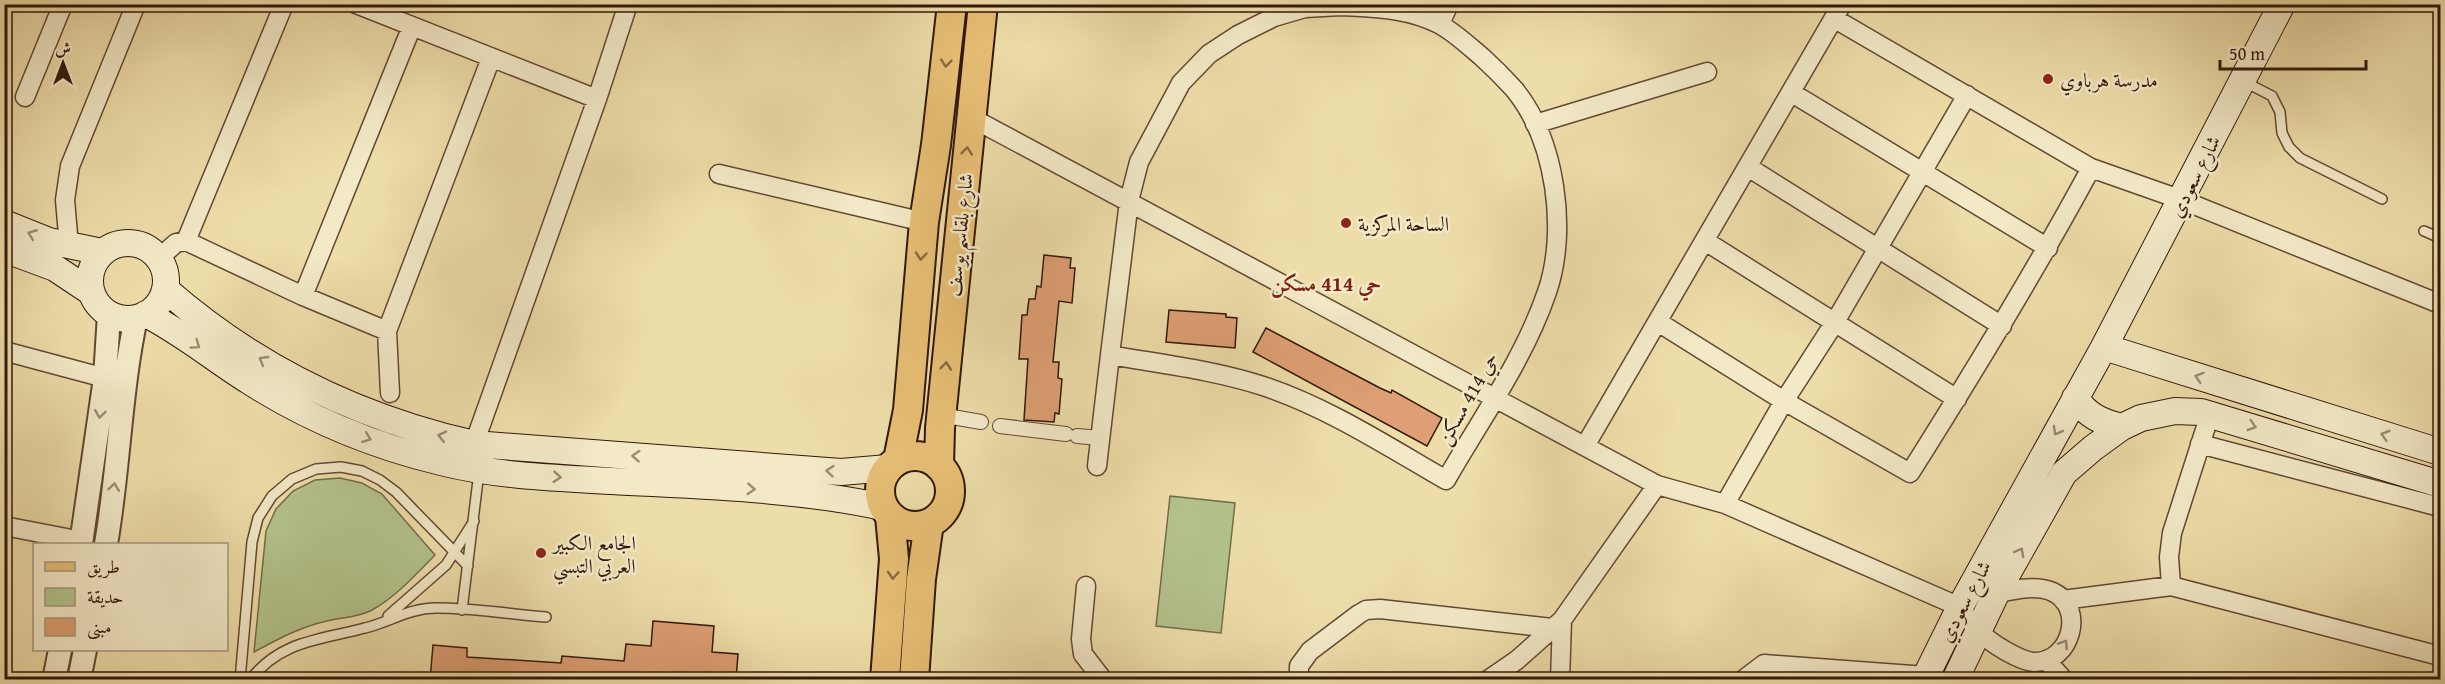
<svg xmlns="http://www.w3.org/2000/svg" width="2445" height="684" viewBox="0 0 2445 684" font-family="'Gentium Book Plus',Amiri,serif">
<style>
.green{fill:#b3c28c;stroke:#736c4c;stroke-width:1.5}
.building{fill:#dd9f73;stroke:#33170d;stroke-width:1.5}
.lines{fill:none;stroke-linecap:round;stroke-linejoin:round}
.service-casing{stroke:#624834;stroke-width:12}
.pedestrian-casing{stroke:#624834;stroke-width:16}
.minor-casing{stroke:#624834;stroke-width:21}
.tertiary-casing{stroke:#624834;stroke-width:26}
.secondary-casing{stroke:#33170d;stroke-width:28}
.primary-casing{stroke:#33170d;stroke-width:32}
.service{stroke:#f3e9c7;stroke-width:9}
.pedestrian{stroke:#f3e9c7;stroke-width:14}
.minor{stroke:#f3e9c7;stroke-width:18}
.tertiary{stroke:#f3e9c7;stroke-width:22}
.secondary{stroke:#f3e9c7;stroke-width:26}
.primary{stroke:#e6be74;stroke-width:28}
.oneway{stroke:#8c6a40}
.oneway2{stroke:#9d8a73}
.poi-dot{fill:#8f2418;stroke:#f3e9c7;stroke-width:2}
.labels{text-anchor:middle;dominant-baseline:central;stroke-width:5;stroke-linejoin:round;paint-order:stroke}
.poi-label{font-size:20px;fill:#33170d;stroke:#f3e9c7;text-anchor:start}
.street-label{font-size:20px;fill:#33170d;stroke:#f3e9c7}
.neighbourhood-label{font-size:21px;font-weight:bold;fill:#7a1f14;stroke:#f3e9c7}
</style>
<rect width="100%" height="100%" fill="#eddda9"/>
<filter id="stains"><feTurbulence type="fractalNoise" baseFrequency=".00333" numOctaves="4"/><feColorMatrix values="0 0 0 0 .2 0 0 0 0 .09 0 0 0 0 .02 0 0 0 .5 -.17"/></filter>
<radialGradient id="worn" r=".72"><stop offset=".6" stop-color="#630" stop-opacity="0"/><stop offset="1" stop-color="#630" stop-opacity=".3"/></radialGradient>
<path class="green" d="M340,478L362,483L382,494L435,555C416,574 396,597 372,610C357,618 343,617 327,621C300,627 278,639 254,652L266,531L276,509L293,491L315,480Z
M1170,496L1235,503L1221,633L1156,626Z"/>
<path class="building" d="M1044,255L1071,258L1070,268H1075L1072,303L1059,301L1053,362H1059L1058,378L1062,379L1059,414L1055,413L1054,422L1024,420L1028,359H1019L1022,315H1027L1029,299H1035L1037,286L1041,287Z
M1169,310L1226,314V317L1237,318L1235,348L1166,342Z
M1266,328L1380,388L1391,393L1392,390L1442,418L1427,446L1253,352Z
M653,621L714,626L712,652L738,654L736,680H430L433,645L467,648V657L561,663L562,656L624,661L626,644L651,646Z"/>
<g class="lines">
<defs>
<path id="service" d="M2243,81L2272,96L2280,112L2282,133L2289,147L2300,158L2382,199
M2424,231L2440,238
M462,610L479,472
M388,616L446,565L474,521
M240,680L252,542L258,518L272,496L292,479L316,469L341,467L362,471L380,480L396,492L468,566
M250,680C281,640 321,640 365,628C390,622 409,608 436,608C472,608 510,614 546,617"/>
<path id="pedestrian" d="M941,415L981,422
M1000,426L1066,434
M1077,436L1100,438"/>
<path id="minor" d="M356,4L597,99
M1341,6C1375,8 1408,8 1439,24C1454,32 1469,46 1482,57C1493,67 1504,78 1514,89C1556,140 1568,231 1547,292C1524,359 1481,419 1446,480C1387,446 1327,407 1263,386C1214,370 1160,364 1110,355L1129,201L1139,162L1181,83L1209,54L1238,35L1274,17L1305,8Z
M1835,19L2091,168L2182,200L2440,304
M1440,24L1449,4
M1792,93L2048,248
M25,97L63,4
M970,117L1657,485L1725,504L1960,607C1966,615 1972,625 1980,632C1990,643 2021,662 2035,662C2071,662 2086,608 2053,592C2036,584 2007,590 1990,596
M1535,124L1707,72
M1748,167L2002,326
M719,174L924,222
M186,241L284,4
M1705,241L1957,399
M69,246L65,200L70,166L136,4
M159,258L176,243L186,241L303,296L387,331
M303,296L412,26
M1658,322L1784,401L1835,322L1967,95
M4,351L105,378
M390,393L387,331L491,58
M474,444L597,99L628,4
M2200,444L2440,507
M1585,446L1842,4
M1097,466L1110,355
M1725,504L1784,401L1910,473C1973,373 2035,272 2091,168
M4,526L82,541
M1086,586L1081,639L1083,654L1103,680
M2171,586L2169,557L2172,533L2210,414
M2063,600L2171,586L2440,656
M2046,660L2064,680
M1299,680V666L1310,651L1359,614L1366,610L1380,609L1552,628
M1488,680L1517,660L1562,620L1657,485
M1560,680L1562,620
M1743,680L1764,664L1926,676"/>
<path id="tertiary" d="M81,544L105,378L109,314
M106,544C119,470 120,392 136,318
M54,680L60,650
M79,680L85,650"/>
<path id="secondary" d="M4,223L49,241L102,252
M90 281a38 38 0 1 1 76 0a38 38 0 1 1-76 0Z
M4,249L55,268L91,292
M165,289C254,367 359,418 474,444L841,472L888,468
M146,314C183,333 214,359 249,381C307,418 374,446 441,462C496,476 556,478 612,481C703,486 794,488 883,507
M2104,347L2282,4
M2075,398C2088,416 2101,422 2122,427
M1924,680L1960,607L2104,347L2440,452
M1955,680L1996,594L2064,473L2093,448L2122,427L2141,418L2175,411L2201,412L2440,484"/>
<path id="primary" d="M880 491a35 35 0 1 1 70 0a35 35 0 1 1-70 0Z
M898,460L908,410L924,222L936,145L952,4
M939,466L940,428L983,4
M885,680L894,559L890,516
M914,680L921,579L929,523"/>
</defs>
<use href="#service" class="service-casing"/>
<use href="#pedestrian" class="pedestrian-casing"/>
<use href="#minor" class="minor-casing"/>
<use href="#tertiary" class="tertiary-casing"/>
<use href="#secondary" class="secondary-casing"/>
<use href="#primary" class="primary-casing"/>
<use href="#service" class="service"/>
<use href="#pedestrian" class="pedestrian"/>
<use href="#minor" class="minor"/>
<use href="#tertiary" class="tertiary"/>
<use href="#secondary" class="secondary"/>
<use href="#primary" class="primary"/>
</g>
<defs><path id="oneway-chevron" d="M-2-3.5L2.5 0L-2 3.5" fill="none" stroke-width="1.6" stroke-linecap="round" stroke-linejoin="round" transform="scale(1.5)"/></defs>
<g class="oneway">
<use href="#oneway-chevron" transform="translate(946 63) rotate(96)"/>
<use href="#oneway-chevron" transform="translate(967 151) rotate(-84)"/>
<use href="#oneway-chevron" transform="translate(921 256) rotate(95)"/>
<use href="#oneway-chevron" transform="translate(946 366) rotate(-84)"/>
<use href="#oneway-chevron" transform="translate(893 575) rotate(93)"/>
</g>
<g class="oneway2">
<use href="#oneway-chevron" transform="translate(32 234) rotate(-158)"/>
<use href="#oneway-chevron" transform="translate(196 345) rotate(35)"/>
<use href="#oneway-chevron" transform="translate(263 360) rotate(-150)"/>
<use href="#oneway-chevron" transform="translate(2199 377) rotate(-163)"/>
<use href="#oneway-chevron" transform="translate(100 414) rotate(98)"/>
<use href="#oneway-chevron" transform="translate(2252 426) rotate(17)"/>
<use href="#oneway-chevron" transform="translate(2057 431) rotate(119)"/>
<use href="#oneway-chevron" transform="translate(2385 435) rotate(-163)"/>
<use href="#oneway-chevron" transform="translate(442 436) rotate(-167)"/>
<use href="#oneway-chevron" transform="translate(367 438) rotate(21)"/>
<use href="#oneway-chevron" transform="translate(636 456) rotate(-176)"/>
<use href="#oneway-chevron" transform="translate(830 471) rotate(-175)"/>
<use href="#oneway-chevron" transform="translate(557 477) rotate(5)"/>
<use href="#oneway-chevron" transform="translate(114 487) rotate(-82)"/>
<use href="#oneway-chevron" transform="translate(751 489) rotate(4)"/>
<use href="#oneway-chevron" transform="translate(2020 552) rotate(-61)"/>
<use href="#oneway-chevron" transform="translate(2064 644) rotate(-57)"/>
</g>
<g class="poi-dot">
<circle cx="2048" cy="79" r="6"/>
<circle cx="1346" cy="223" r="6"/>
<circle cx="541" cy="553" r="6"/>
</g>
<g class="labels">
<g class="poi-label">
<text x="2060" y="79">مدرسة هرباوي</text>
<text x="1358" y="223">الساحة المركزية</text>
<text x="553" y="542">الجامع الكبير<tspan x="553" dy="23">العربي التبسي</tspan></text>
</g>
<g class="street-label">
<text transform="translate(2194 176) rotate(-63)">شارع سعودي</text>
<text transform="translate(959 235) rotate(-84)">شارع بلقاسم يوسف</text>
<text transform="translate(1467 398) rotate(-60)">حي 414 مسكن</text>
<text transform="translate(1964 601) rotate(-62)">شارع سعودي</text>
</g>
<g class="neighbourhood-label">
<text x="1326" y="283">حي 414 مسكن</text>
</g>
</g>
<rect width="2445" height="684" fill="none" stroke="#eddda9" stroke-width="24"/>
<rect x="6" y="6" width="2433" height="672" fill="none" stroke="#33170d" stroke-width="3"/>
<rect x="12" y="12" width="2421" height="660" fill="none" stroke="#33170d" stroke-width="1.5"/>
<rect x="33" y="543" width="195" height="108" fill="#f3e9c7" stroke="#a6957d" stroke-width="1.5"/>
<rect x="45" y="562" width="30" height="9" fill="#e6be74" stroke="#a6957d" stroke-width="1.5"/>
<text x="87" y="573" font-size="18" fill="#33170d">طريق</text>
<rect x="45" y="588" width="30" height="18" fill="#b3c28c" stroke="#a6957d" stroke-width="1.5"/>
<text x="87" y="603" font-size="18" fill="#33170d">حديقة</text>
<rect x="45" y="618" width="30" height="18" fill="#dd9f73" stroke="#a6957d" stroke-width="1.5"/>
<text x="87" y="633" font-size="18" fill="#33170d">مبنى</text>
<g transform="translate(63 63)" stroke="#f3e9c7" stroke-width="4.5" paint-order="stroke">
<path d="M0-4.5L10 22L0 15L-10 22Z" fill="#33170d"/>
<text y="-9" font-size="16" font-weight="bold" text-anchor="middle" fill="#33170d">ش</text>
</g>
<path d="M2220 60v9h146v-9" fill="none" stroke="#33170d" stroke-width="3"/>
<text x="2229" y="60" font-size="18" fill="#33170d" stroke="#f3e9c7" stroke-width="4.5" paint-order="stroke">50 m</text>
<rect width="100%" height="100%" filter="url(#stains)"/>
<rect width="100%" height="100%" fill="url(#worn)"/>
</svg>
